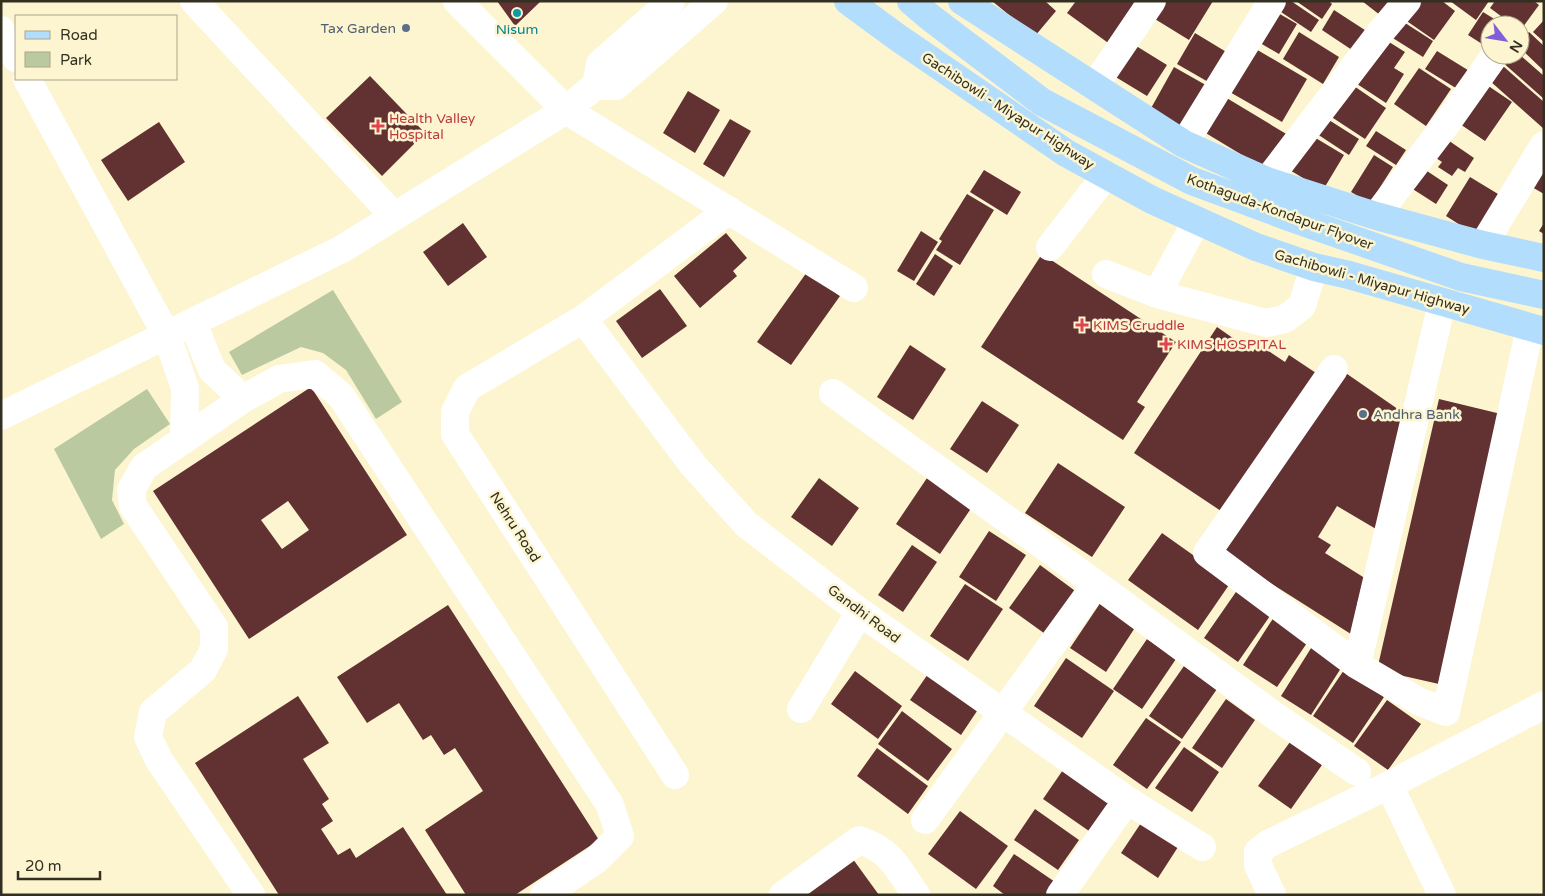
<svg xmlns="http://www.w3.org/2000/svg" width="1545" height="896" viewBox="0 0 1545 896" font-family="'Varela Round',sans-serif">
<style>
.green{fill:#bac9a0}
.building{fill:#623131;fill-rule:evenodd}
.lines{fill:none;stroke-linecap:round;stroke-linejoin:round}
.minor{stroke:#fff;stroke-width:28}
.major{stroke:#b2ddfd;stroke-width:28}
.culture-dot{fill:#0f9aa8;stroke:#fcf5d0;stroke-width:2}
.service-dot{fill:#5c6f8a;stroke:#fcf5d0;stroke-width:2}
.health-dot{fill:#e0444e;stroke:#fcf5d0;stroke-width:2}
.labels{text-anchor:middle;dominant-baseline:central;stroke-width:5;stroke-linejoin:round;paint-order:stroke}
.service-label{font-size:14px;fill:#4e5e75;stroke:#fcf5d0;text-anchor:end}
.culture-label{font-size:14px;fill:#0d838f;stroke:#fcf5d0}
.street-label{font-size:14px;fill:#333022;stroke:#fcf5d0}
.health-label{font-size:14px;fill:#be3a42;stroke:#fcf5d0;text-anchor:start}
</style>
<rect width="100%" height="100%" fill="#fcf5d0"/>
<path class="green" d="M333,290L402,402L376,419L346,370L323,353L301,347L242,375L229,352Z
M147,389L170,424L134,449L115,470L112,500L124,524L101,539L54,449Z"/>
<path class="building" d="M497,1H541L515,26Z
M992,1H1045L1056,11L1035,36Z
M1076,1H1144L1111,45L1067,13Z
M1159,1H1213L1189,40L1150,16Z
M1284,1H1291L1319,20L1311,32L1278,10Z
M1296,1H1329L1332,4L1322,19Z
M1362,1H1390L1380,15Z
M1412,1H1442L1455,11L1434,40L1401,17Z
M1450,1H1489L1476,20Z
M1495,1H1534L1539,5L1520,31V25H1513L1490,8Z
M1273,10L1297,24L1279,54L1255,40Z
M1334,10L1371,34L1358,54L1322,30Z
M1483,12L1504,25H1490V49L1468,35Z
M1399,19L1433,41L1423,57L1388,35Z
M1544,20V42L1533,32Z
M1299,32L1339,57L1323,84L1283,59Z
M1529,32L1544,46V71L1520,48V41Z
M1195,33L1228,53L1210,83L1177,64Z
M1389,42L1405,52L1394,68L1404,74L1386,103L1351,80Z
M1133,44L1167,65L1147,96L1114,76Z
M1254,48L1307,79L1282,122L1228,91Z
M1437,51L1471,72L1459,90L1425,69Z
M1507,55H1520L1544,76V99L1501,61Z
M1503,66L1544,102V129L1490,81Z
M1174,67L1211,88L1187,131L1150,110Z
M1419,68L1451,89L1426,126L1394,104Z
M370,76L425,133L382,176L326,118Z
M1484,83L1512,102L1485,141L1457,122Z
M1351,84L1386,108L1365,139L1330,116Z
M688,91L720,110L695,153L663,133Z
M1225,97L1288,135L1267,170L1204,132Z
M1321,115L1359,139L1349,155L1311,130Z
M730,119L751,131L724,177L703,164Z
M159,122L185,162L128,201L101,160Z
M1376,131L1406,150L1396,165L1366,146Z
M1309,134L1344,155L1323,190L1288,169Z
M1442,136L1474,158L1465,172L1458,168L1452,176L1438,167L1442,162L1430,154Z
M1544,152V194L1525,183Z
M1374,155L1393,167L1370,203L1351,192Z
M1421,167L1448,185L1436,204L1408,186Z
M984,170L1021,192L1007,215L970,192Z
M1470,177L1503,197L1479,237L1446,216Z
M967,194L994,210L960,265L936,250L942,241L939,239Z
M463,223L487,257L448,286L423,252Z
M1544,223V234L1539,231Z
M921,231L938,242L914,281L897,271Z
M726,233L747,258L733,271L737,276L700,308L674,276Z
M935,254L953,266L934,296L916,284Z
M1042,254L1176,342L1137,402L1145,407L1123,440L981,347Z
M807,272L840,296L791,365L757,342Z
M660,289L687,326L642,358L616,321Z
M1217,327L1253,352L1258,344L1285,362L1289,355L1322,377L1230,517L1134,453Z
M910,345L946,369L913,420L877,397Z
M1337,367L1405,414L1376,529L1337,506L1318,537L1331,545L1325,553L1371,582L1357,603L1363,607L1354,636L1220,551Z
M311,387L407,535L249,639L153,491ZM288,501L309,530L282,549L261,520Z
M1439,399L1501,414L1439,684L1377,670Z
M982,401L1019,425L987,473L950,449Z
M1058,463L1125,507L1092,557L1025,513Z
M819,478L859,508L832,546L791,517Z
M927,478L972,507L940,554L896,524Z
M989,531L1026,555L996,601L959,577Z
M1162,533L1231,582L1198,630L1128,580Z
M912,545L937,562L903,612L878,595Z
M1040,565L1078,593L1048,636L1009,608Z
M965,584L1003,609L968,661L930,636Z
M1238,589L1272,613L1238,662L1204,638Z
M1105,596L1140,620L1106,672L1070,648Z
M448,605L599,840L515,895H466L425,830L483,791L455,748L444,755L431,735L423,740L399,703L367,723L337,677Z
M1274,617L1309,640L1277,687L1243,665Z
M1147,639L1176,659L1142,709L1113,689Z
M1313,645L1343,665L1311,715L1281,696Z
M1066,658L1114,691L1082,738L1034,706Z
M1184,666L1217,689L1182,739L1149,716Z
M1344,670L1384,697L1353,743L1313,716Z
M855,671L902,706L878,739L831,704Z
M930,671L981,705L961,735L910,700Z
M298,696L329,743L303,759L329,799L322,804L333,821L321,829L338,855L350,848L356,858L403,827L447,895H279L195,763Z
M1226,699L1255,720L1222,768L1192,748Z
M1387,700L1421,724L1388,770L1354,746Z
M902,711L952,749L928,781L878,744Z
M1146,718L1181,742L1147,789L1113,765Z
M1290,742L1322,765L1291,809L1258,786Z
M1184,747L1219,772L1192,812L1155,788Z
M877,748L928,786L908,814L857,776Z
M1065,767L1111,799L1089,831L1043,799Z
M1035,809L1079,840L1058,870L1014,840Z
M960,811L1008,846L976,889L928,854Z
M1141,823L1178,847L1158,878L1121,853Z
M1014,854L1058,884L1051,895H1005L993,886Z
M850,855L879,895H795Z"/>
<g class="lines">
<path class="minor" d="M194,1L394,216
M457,1L566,110L854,288
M1,30L16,58
M27,79L167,336L185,388L184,440
M596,85L616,86L714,1
M1095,85L1152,1
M1184,144L1272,1
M1267,181L1380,33L1407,1
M1376,216L1447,123L1495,55
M1483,245L1544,145
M1050,247L1106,175
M1106,274L1157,294L1266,323L1285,319L1302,306L1314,267
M1157,294L1197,220
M583,319L693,465L746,524L860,612L1127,800L1202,847
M193,323L212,370L243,399
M1334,369L1207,553L1357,665L1420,702L1446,712L1530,328
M833,393L1096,584L1275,716L1357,772
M1,416L342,249L566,110L596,85L600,64L671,1
M1357,665L1442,303
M801,709L860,612
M675,775L455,434V412L467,388L583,319L729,210
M1389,785L1442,895
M925,820L1096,584
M251,895L159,760L148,737L153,712L203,670L214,649V627L133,506L131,490L144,467L243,399L279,379L315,374L341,396L610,805L620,836L596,860L544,895
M783,895L859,840C891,850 898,869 916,895
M1060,895L1127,800
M1272,895L1258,865V852L1268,844L1389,785L1544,705"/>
<path class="major" d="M848,1L897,37L1066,153L1152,200L1256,247L1314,267L1349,275L1544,331
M911,1L931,18L1042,102L1192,181L1289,217L1461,277L1544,295
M962,1L1184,144L1267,181L1376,216L1483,245L1544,258"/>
</g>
<circle class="culture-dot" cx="517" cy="13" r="5"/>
<g class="service-dot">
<circle cx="406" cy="28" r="5"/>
<circle cx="1363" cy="414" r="5"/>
</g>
<g class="health-dot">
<path d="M375.5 118.5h5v5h5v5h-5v5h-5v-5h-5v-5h5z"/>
<path d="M1079.5 317.5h5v5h5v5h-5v5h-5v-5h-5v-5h5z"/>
<path d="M1163.5 336.5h5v5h5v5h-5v5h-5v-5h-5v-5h5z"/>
</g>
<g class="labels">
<g class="service-label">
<text x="396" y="28">Tax Garden</text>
<text x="1373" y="414" text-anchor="start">Andhra Bank</text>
</g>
<g class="culture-label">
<text x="517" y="29">Nisum</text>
</g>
<g class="street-label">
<text transform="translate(1008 111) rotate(33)">Gachibowli - Miyapur Highway</text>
<text transform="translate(1280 212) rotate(20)">Kothaguda-Kondapur Flyover</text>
<text transform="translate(1372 282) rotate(16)">Gachibowli - Miyapur Highway</text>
<text transform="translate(515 527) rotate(57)">Nehru Road</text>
<text transform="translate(864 614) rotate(37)">Gandhi Road</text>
</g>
<g class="health-label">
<text x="389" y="118">Health Valley<tspan x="389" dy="16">Hospital</tspan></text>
<text x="1093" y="325">KIMS Cruddle</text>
<text x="1177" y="344">KIMS HOSPITAL</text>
</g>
</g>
<rect width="1545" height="896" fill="none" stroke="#333022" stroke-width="5"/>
<rect x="15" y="15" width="162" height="65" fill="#fcf5d0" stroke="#aca68a"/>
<rect x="25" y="31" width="25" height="8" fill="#b2ddfd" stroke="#aca68a"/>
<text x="60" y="40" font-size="15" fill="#333022">Road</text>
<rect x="25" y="52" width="25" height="15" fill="#bac9a0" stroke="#aca68a"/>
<text x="60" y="65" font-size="15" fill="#333022">Park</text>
<g transform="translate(1505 40) rotate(121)"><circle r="24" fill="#fcf5d0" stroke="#aca68a"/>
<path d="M0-4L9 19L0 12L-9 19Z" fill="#825ed8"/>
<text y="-8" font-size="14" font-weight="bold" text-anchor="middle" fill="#333022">N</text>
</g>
<path d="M18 871v8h82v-8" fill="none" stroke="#333022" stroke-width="2.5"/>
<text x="25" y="871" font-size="15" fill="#333022" stroke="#fcf5d0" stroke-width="4" paint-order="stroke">20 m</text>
</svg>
